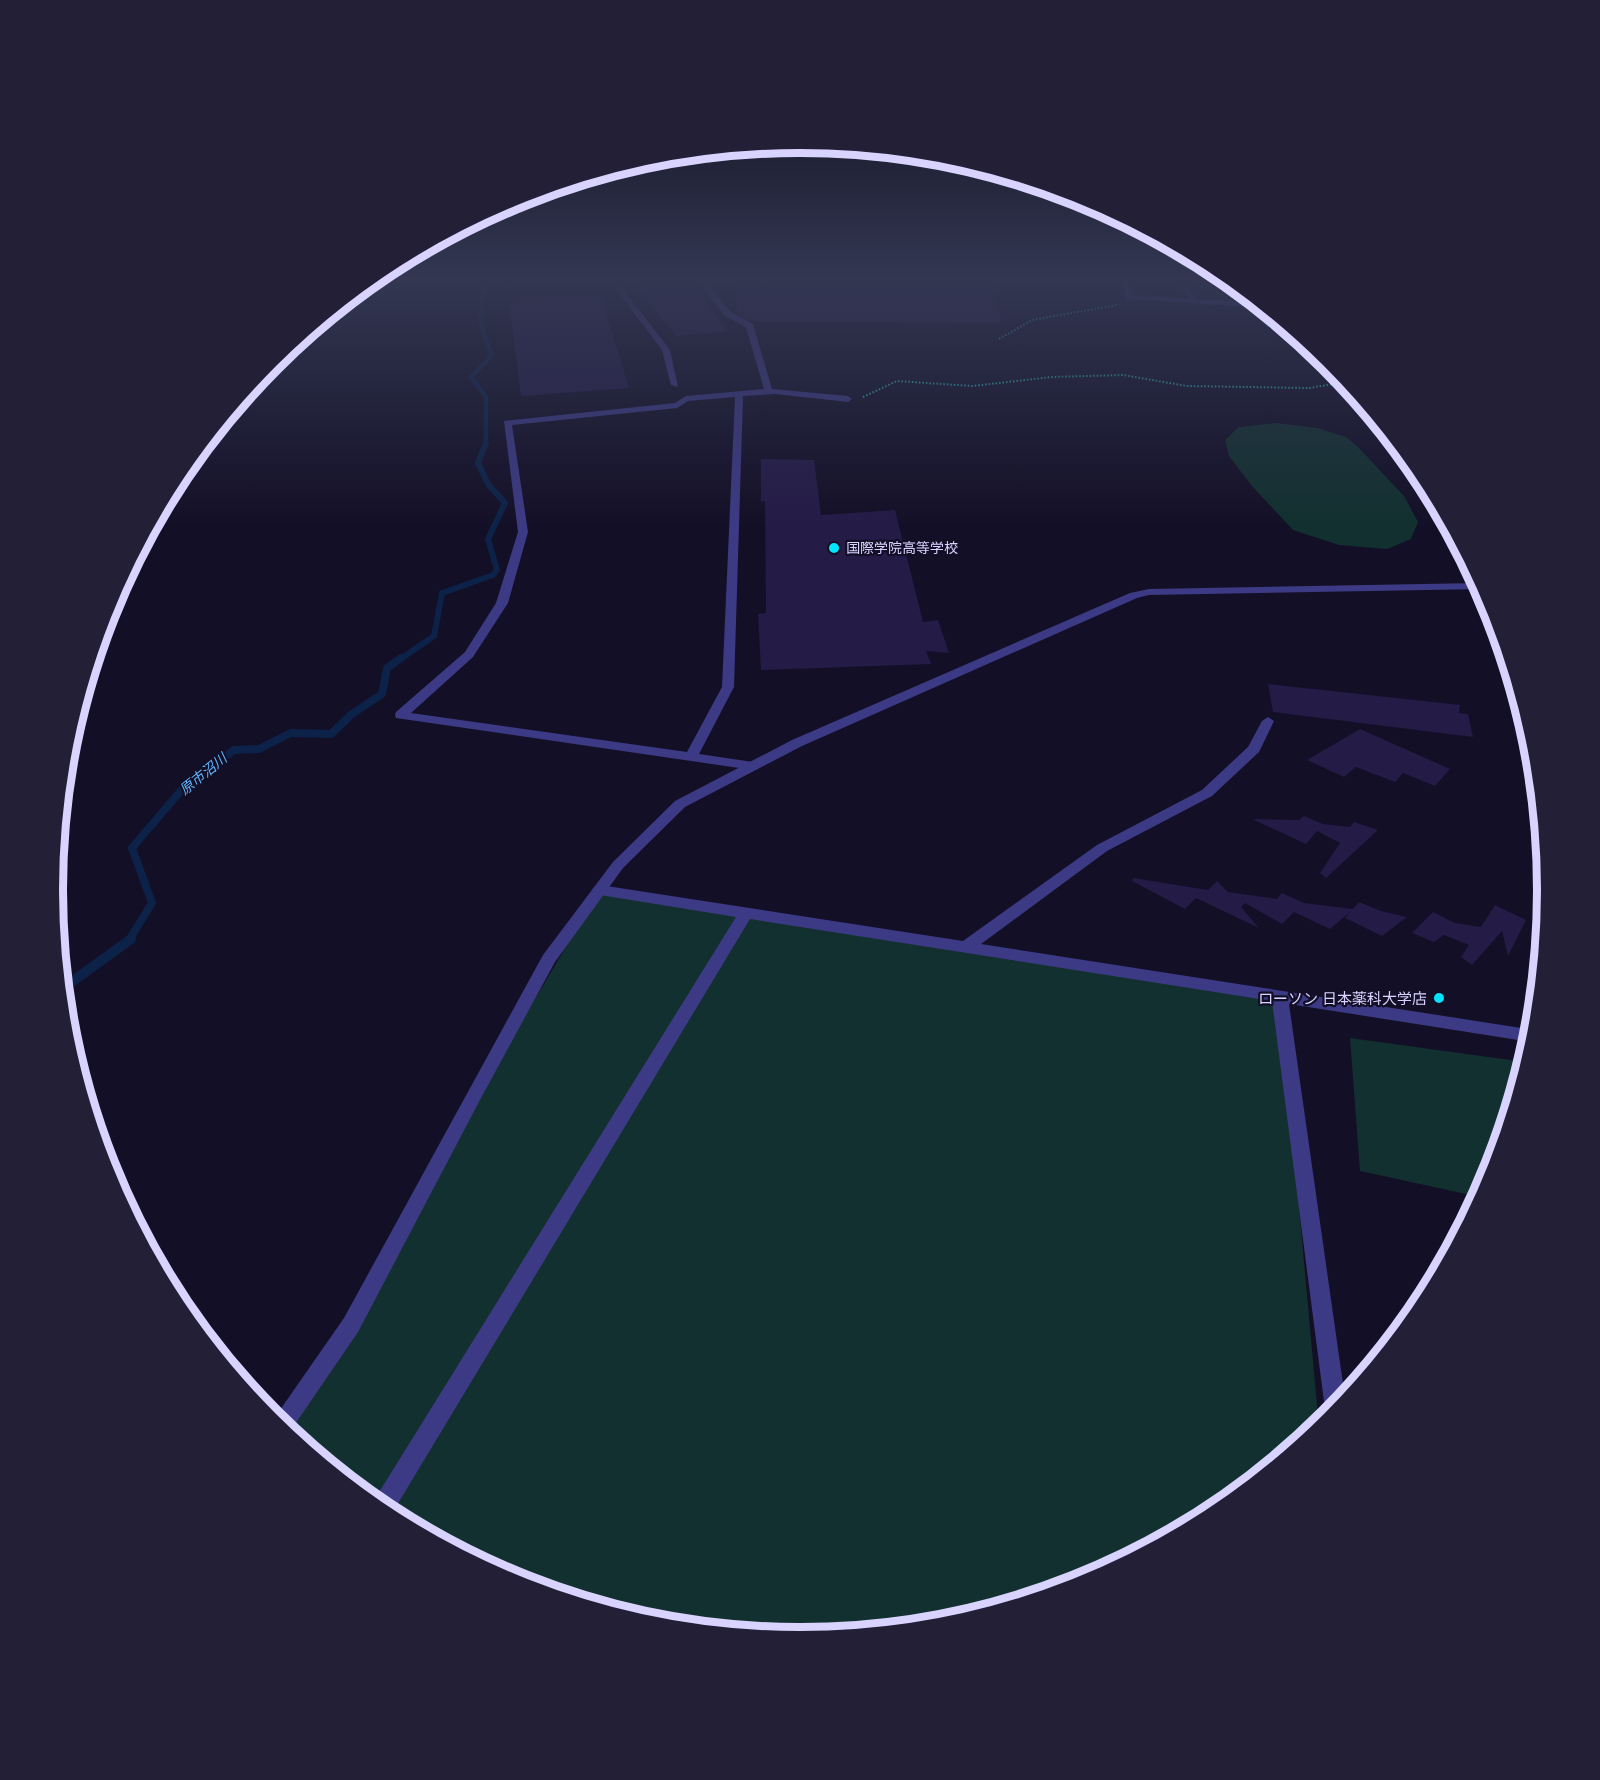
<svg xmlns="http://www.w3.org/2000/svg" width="1600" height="1780" viewBox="0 0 1600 1780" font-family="Mulish,'Noto Sans JP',sans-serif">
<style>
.green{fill:#12302f}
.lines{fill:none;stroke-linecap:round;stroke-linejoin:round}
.stream-far3{stroke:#0c2248;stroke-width:4.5}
.stream-far2{stroke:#0c2248;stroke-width:6}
.stream-far1{stroke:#0c2248;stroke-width:8}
.stream{stroke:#0c2248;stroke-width:10}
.building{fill:#241b47}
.path{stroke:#2fb8b0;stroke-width:2;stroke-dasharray:1.5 2;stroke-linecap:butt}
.service{fill:#3d3a85;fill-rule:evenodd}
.minor{fill:#3d3a85;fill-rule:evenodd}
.tertiary{fill:#3d3a85;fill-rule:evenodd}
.poi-dot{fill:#00e5ff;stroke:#130f26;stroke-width:2}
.labels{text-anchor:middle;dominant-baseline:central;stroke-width:4.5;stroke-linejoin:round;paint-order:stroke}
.far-poi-label{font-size:14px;fill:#d9d4ff;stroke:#130f26;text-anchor:start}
.far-water-label{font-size:14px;font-style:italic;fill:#62b6ff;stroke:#130f26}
.poi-label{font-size:15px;fill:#d9d4ff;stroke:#130f26;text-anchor:end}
.rim{fill:none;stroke:#d9d4ff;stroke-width:8}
</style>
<rect width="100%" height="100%" fill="#130f26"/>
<path class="green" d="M1276,423L1317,428L1346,437L1357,446L1404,496L1418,522L1411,539L1387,549L1339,545L1293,530L1252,486L1229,456L1225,440L1239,427Z
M600,890L1280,998L1319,1427L1215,1512L1086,1581L945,1623L800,1637L654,1623L514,1580L384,1511L280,1426Z
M1350,1038L1525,1062L1490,1176L1480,1197L1360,1171Z"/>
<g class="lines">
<path class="stream-far3" d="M479,278C487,292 481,301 481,317C481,330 487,343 492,355L471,377L486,397V444"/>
<path class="stream-far2" d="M399,660L434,636L442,593L493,575L497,570L488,539L505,503L488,484L478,463L486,443"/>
<path class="stream-far1" d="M129,940L152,903L132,848L184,787L234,750L259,749L291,733L331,734L352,714L382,694L387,668L401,658"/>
<path class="stream" d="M62,989L131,939"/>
</g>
<path class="building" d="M630,278H686L728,331L676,336Z
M735,278H987L1002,323L751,321L737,313Z
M601,296L629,388L521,396L509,303Z
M761,459L814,460L821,515L895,510L923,622L938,620L949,653L926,651L931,664L761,670L758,614L766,613L765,501L761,502Z
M1268,684L1460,705L1459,713L1468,714L1473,737L1273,712Z
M1360,729L1450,769L1435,786L1403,773L1395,782L1356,767L1344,777L1307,760Z
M1304,816L1323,824L1350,827L1354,822L1378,830L1326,878L1320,873L1340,843L1317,831L1306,844L1252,819L1299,820Z
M1133,878L1208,890L1217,881L1228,892L1277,899L1282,893L1304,903L1353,909L1359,902L1381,911L1407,917L1382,936L1345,918L1351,911L1330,929L1294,912L1282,924L1245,903L1241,907L1259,928L1196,898L1185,909L1132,881Z
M1495,905L1526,920L1508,956L1502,931L1472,965L1461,957L1469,945L1444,935L1434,942L1412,933L1433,912L1455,923L1481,927Z"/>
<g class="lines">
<path class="path" d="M999,339L1032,320L1117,305
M863,397L897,381L972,386L1052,377L1123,375L1187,386L1309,388L1346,382"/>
<path class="service" d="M608,278H614L670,350L678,387L671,385L662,350Z
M1180,283H1186L1197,302H1191Z
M1268,717L1274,721L1259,752L1212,796L1107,851L981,944L1534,1030L1531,1042L1289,1004L1345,1398L1330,1417L1325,1409L1272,1001L750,919L391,1515L373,1502L736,917L600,895L595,894L592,890L595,886L600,885L963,941L1097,845L1202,790L1248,747L1262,721Z"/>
<path class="minor" d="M695,278H702L731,312L753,324L772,389L848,396L852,399L848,402L775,394L743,396L734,687L699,754L753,762L760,766L753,770L396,718L395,715L396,712L465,652L496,603L518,532L504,421L675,403L686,396L764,389L746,327L725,316ZM735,397L722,687L687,752L411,713L473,657L508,603L528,532L512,425L677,408L688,401Z
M1122,278H1129L1132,295L1248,302V295L1273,323L1284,325L1290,330L1267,327L1251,307L1126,299Z"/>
<path class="tertiary" d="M425,278L421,280L367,283L372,279Z
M1479,583L1483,589L1149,595L1137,598L802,746L685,807L623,868L555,962L481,1098L358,1332L289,1433L273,1420L344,1318L543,955L613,862L675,801L792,740L1130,593L1149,589Z"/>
</g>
<linearGradient id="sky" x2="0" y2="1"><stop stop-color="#0a0815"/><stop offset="0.53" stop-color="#333752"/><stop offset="1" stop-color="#333752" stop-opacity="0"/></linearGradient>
<rect width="1600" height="527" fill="url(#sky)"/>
<g class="poi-dot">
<circle cx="834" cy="548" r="6"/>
<circle cx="1439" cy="998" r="6"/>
</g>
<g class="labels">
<g class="far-poi-label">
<text x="846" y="548">国際学院高等学校</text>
</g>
<g class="far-water-label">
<text transform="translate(203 774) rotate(-39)">原市沼川</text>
</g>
<g class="poi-label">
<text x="1427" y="998">ローソン 日本薬科大学店</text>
</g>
</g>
<path d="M0 0H1600V1780H0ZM63 890a737 737 0 1 1 1474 0a737 737 0 1 1-1474 0Z" fill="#231f37" fill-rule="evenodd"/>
<path class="rim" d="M63 890a737 737 0 1 1 1474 0a737 737 0 1 1-1474 0Z"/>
</svg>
